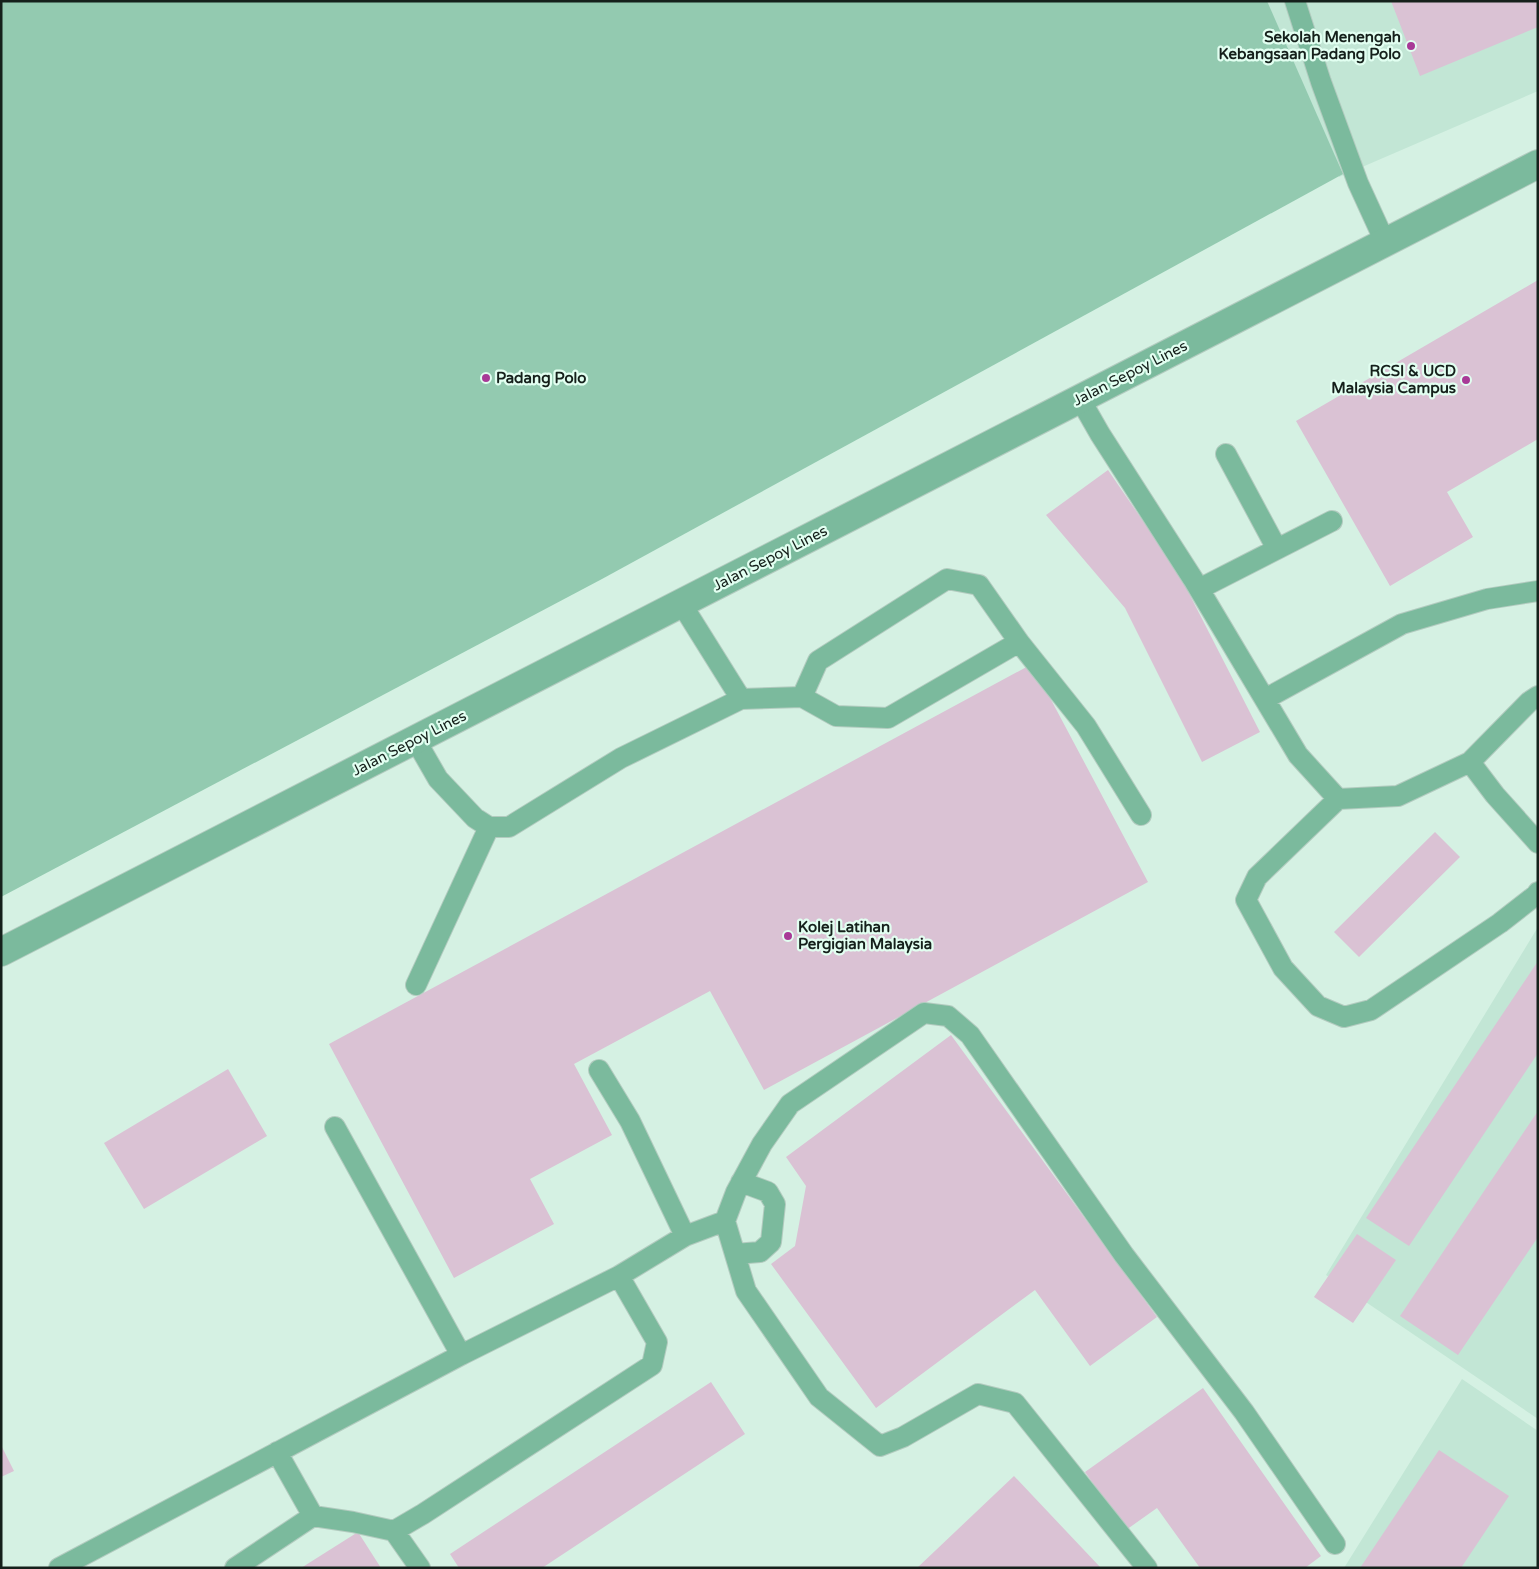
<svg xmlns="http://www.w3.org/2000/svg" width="1539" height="1569" viewBox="0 0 1539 1569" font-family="'Varela Round',sans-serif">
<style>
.built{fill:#c2e6d5}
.green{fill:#93cab0}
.building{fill:#dac2d4}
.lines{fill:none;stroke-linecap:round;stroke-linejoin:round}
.lane-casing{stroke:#b2cbbf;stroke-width:22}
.street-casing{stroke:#b2cbbf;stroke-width:30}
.lane{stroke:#7bba9d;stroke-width:20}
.street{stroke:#7bba9d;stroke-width:28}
.poi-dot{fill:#a83a97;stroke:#e2fff1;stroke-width:2}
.labels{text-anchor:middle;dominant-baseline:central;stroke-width:4.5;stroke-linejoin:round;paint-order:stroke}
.poi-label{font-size:15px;font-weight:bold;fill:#15201b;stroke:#e2fff1;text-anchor:end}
.street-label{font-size:15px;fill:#15201b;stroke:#e2fff1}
</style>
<rect width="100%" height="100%" fill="#d5f1e3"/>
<path class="built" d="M1265,1H1538V91L1339,177Z
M1538,927V1419L1326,1275Z
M1462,1379L1538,1431V1568H1344Z"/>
<path class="green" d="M1,1H1267L1343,174L602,579L1,897Z"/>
<path class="building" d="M1391,1H1538V27L1420,76Z
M1538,280V439L1447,492L1473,537L1390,586L1296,421Z
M1108,470L1178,572L1260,732L1202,762L1125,608L1046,515Z
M1032,664L1148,882L764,1090L710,991L574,1064L612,1135L530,1179L554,1224L454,1278L329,1044Z
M1435,832L1460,857L1359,957L1334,932Z
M1538,961V1053L1409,1246L1366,1218Z
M951,1035L1157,1317L1090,1366L1035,1290L876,1408L771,1264L795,1246L806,1186L786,1157Z
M228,1069L267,1136L144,1209L104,1143Z
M1538,1111V1237L1458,1355L1400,1316Z
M1357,1234L1396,1260L1353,1323L1314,1297Z
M711,1382L745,1434L542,1568H459L450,1554Z
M1203,1388L1321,1556L1305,1568H1200L1157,1508L1126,1530L1085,1472Z
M1,1445L14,1471L1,1477Z
M1439,1450L1509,1496L1461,1568H1360Z
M1014,1476L1101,1568H917Z
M358,1532L381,1568H301Z"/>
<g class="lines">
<defs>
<path id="lane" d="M1295,1L1321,82L1358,183L1385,242
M1080,399L1100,434L1193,579L1298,755L1338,799
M1226,454L1277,549
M1199,589L1332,521
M681,603L741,699
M1538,696L1529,702L1470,762L1398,796L1338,799L1257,877L1246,900L1283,968L1318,1006L1344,1017L1371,1010L1500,923L1536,895L1538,892
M802,697L818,661L947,579L979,585L1019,642L1086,726L1141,815
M1265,699L1402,624L1487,599L1538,591
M415,739L438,779L475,818L489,827H509L621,758L741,699L802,697L836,716L888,718L1019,642
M1470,762L1495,795L1538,843
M416,985L489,827
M599,1070L630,1121L685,1236
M335,1127L461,1355
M725,1221L746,1291L819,1397L880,1446L903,1437L978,1394L1015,1403L1147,1568
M735,1254L760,1252L771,1242L775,1204L768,1192L741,1182
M277,1452L313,1516L353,1522L394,1531L423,1514L652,1365L657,1342L619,1276
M394,1531L420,1568
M59,1568L461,1355L619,1276L685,1236L725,1221L736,1192L762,1144L790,1104L924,1013L948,1016L970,1035L1124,1255L1244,1412L1335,1544
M235,1568L313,1516"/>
<path id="street" d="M1,952L1538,164"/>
</defs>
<use href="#lane" class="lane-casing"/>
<use href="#street" class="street-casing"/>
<use href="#lane" class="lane"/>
<use href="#street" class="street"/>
</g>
<g class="poi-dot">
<circle cx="1411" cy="46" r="5"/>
<circle cx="486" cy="378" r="5"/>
<circle cx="1466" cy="380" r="5"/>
<circle cx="788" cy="936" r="5"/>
</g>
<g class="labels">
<g class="poi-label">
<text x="1401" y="37">Sekolah Menengah<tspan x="1401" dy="17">Kebangsaan Padang Polo</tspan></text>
<text x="1456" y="371">RCSI &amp; UCD<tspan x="1456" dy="17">Malaysia Campus</tspan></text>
<text x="496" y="378" text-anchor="start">Padang Polo</text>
<text x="798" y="927" text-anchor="start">Kolej Latihan<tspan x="798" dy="17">Pergigian Malaysia</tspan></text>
</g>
<g class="street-label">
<text transform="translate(1130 373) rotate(-27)">Jalan Sepoy Lines</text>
<text transform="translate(770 558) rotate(-27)">Jalan Sepoy Lines</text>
<text transform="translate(409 743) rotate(-27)">Jalan Sepoy Lines</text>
</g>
</g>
<rect width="1539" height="1569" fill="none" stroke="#15201b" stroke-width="5"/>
</svg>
